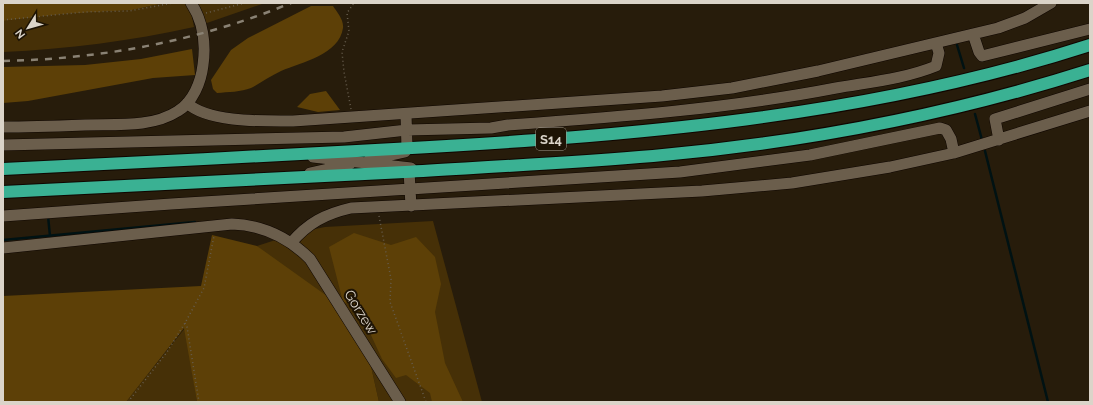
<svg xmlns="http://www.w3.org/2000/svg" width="1093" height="405" viewBox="0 0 1093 405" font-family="Raleway,sans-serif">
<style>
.green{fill:#463007}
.forest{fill:#5d4007}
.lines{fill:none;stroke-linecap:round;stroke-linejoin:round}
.stream{stroke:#001213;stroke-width:2.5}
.minor-casing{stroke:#0f0600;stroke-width:12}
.highway-casing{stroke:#0f0600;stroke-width:14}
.path{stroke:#665c4d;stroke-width:1.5;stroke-dasharray:1 3;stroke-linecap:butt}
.minor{stroke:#6b5e4c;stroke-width:11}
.highway{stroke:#3ab193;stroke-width:12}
.rail{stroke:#8a8274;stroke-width:2.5;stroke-dasharray:7 7;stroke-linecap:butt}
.labels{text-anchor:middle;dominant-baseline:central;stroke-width:4;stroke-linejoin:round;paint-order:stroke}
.shield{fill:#1d1304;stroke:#a29a8e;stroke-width:1}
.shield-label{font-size:13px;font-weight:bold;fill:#dbd4c9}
.street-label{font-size:14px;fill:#dbd4c9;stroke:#1d1304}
</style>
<rect width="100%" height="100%" fill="#271c0b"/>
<path class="green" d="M164,3H187L194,16L192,17L194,27C130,41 68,49 3,52V21L64,14L132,10Z
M195,3H265L204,24Z
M433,221L482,402H379L368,353L257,246L300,232L325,227Z
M185,328L197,402H126Z"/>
<path class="forest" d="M3,3H164L132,10L64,14L3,21Z
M311,6H333C337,12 344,20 343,28C339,55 302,62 281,71C270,76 261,83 251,88C241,92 228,92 217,93L213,89L211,80L231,50L248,38Z
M192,49L195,75L153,78L28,101L3,103V67L85,65L141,59Z
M326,91L340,110L318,112L297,107L310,94Z
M354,233L391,245L416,237L435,257L441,284L435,312L445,363L463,402H432L430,393L406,375L396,378L382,359L358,307L343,302L329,247Z
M212,235L257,246L327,296L368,353L379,402H197L184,328L126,402H3V296L201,286Z"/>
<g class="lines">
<path class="stream" d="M957,45L964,68
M975,114L982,140
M985,151L1048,402
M48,216L50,236
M3,240L195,222"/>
<defs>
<path id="minor" d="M973,34L979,52L982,56L1090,29
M187,103C208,123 265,121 293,121L662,96L732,88L818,71L998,28L1025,18L1051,3
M406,114L407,148
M3,127C30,127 58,126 85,125C115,124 152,128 178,111C193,102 201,82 203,65C206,44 203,21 191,3
M999,140L995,119L1090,89
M3,145L344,137L407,130L491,128L508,125C618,117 727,109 836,88C870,82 904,79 936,66L939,53L936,43
M313,157L411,168
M369,160L405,152
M409,171L411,206
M310,173L350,164
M3,216L171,204L680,172L810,155L940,128L946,130L951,139L954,153
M291,243C308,223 325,214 351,208L702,191L792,183L890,167L954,153L1090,111
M3,248L232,224C262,225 289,238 310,259L400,402"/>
<path id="highway" d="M3,169C133,163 264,156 394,149C628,136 865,118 1090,45
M3,192C137,186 271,179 405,172C488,167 570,163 653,156C800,143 949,115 1090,70"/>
</defs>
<use href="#minor" class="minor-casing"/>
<use href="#highway" class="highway-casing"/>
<path class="path" d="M206,13L245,3
M3,20L85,12L129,11L173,3
M351,109L344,72L342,52L349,31L347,13L354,3
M379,216L391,279L390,302L426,402
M185,323L187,327L199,402
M128,402L167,352L185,323L204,288L214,236"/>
<use href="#minor" class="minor"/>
<use href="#highway" class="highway"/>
<path class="rail" d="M3,61C102,59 199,41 291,3"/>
</g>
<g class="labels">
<rect class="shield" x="536" y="128" width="30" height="22" rx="3"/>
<g class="shield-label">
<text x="551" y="139">S14</text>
</g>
<g class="street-label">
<text transform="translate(361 312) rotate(58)">Gorzew</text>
</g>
</g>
<rect width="1093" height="405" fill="none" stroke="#dbd4c9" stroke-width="8"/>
<g transform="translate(28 28) rotate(233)" stroke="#1d1304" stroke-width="3" paint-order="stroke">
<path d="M0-3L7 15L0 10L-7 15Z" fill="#dbd4c9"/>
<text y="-6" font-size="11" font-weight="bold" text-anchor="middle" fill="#dbd4c9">N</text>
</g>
</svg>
